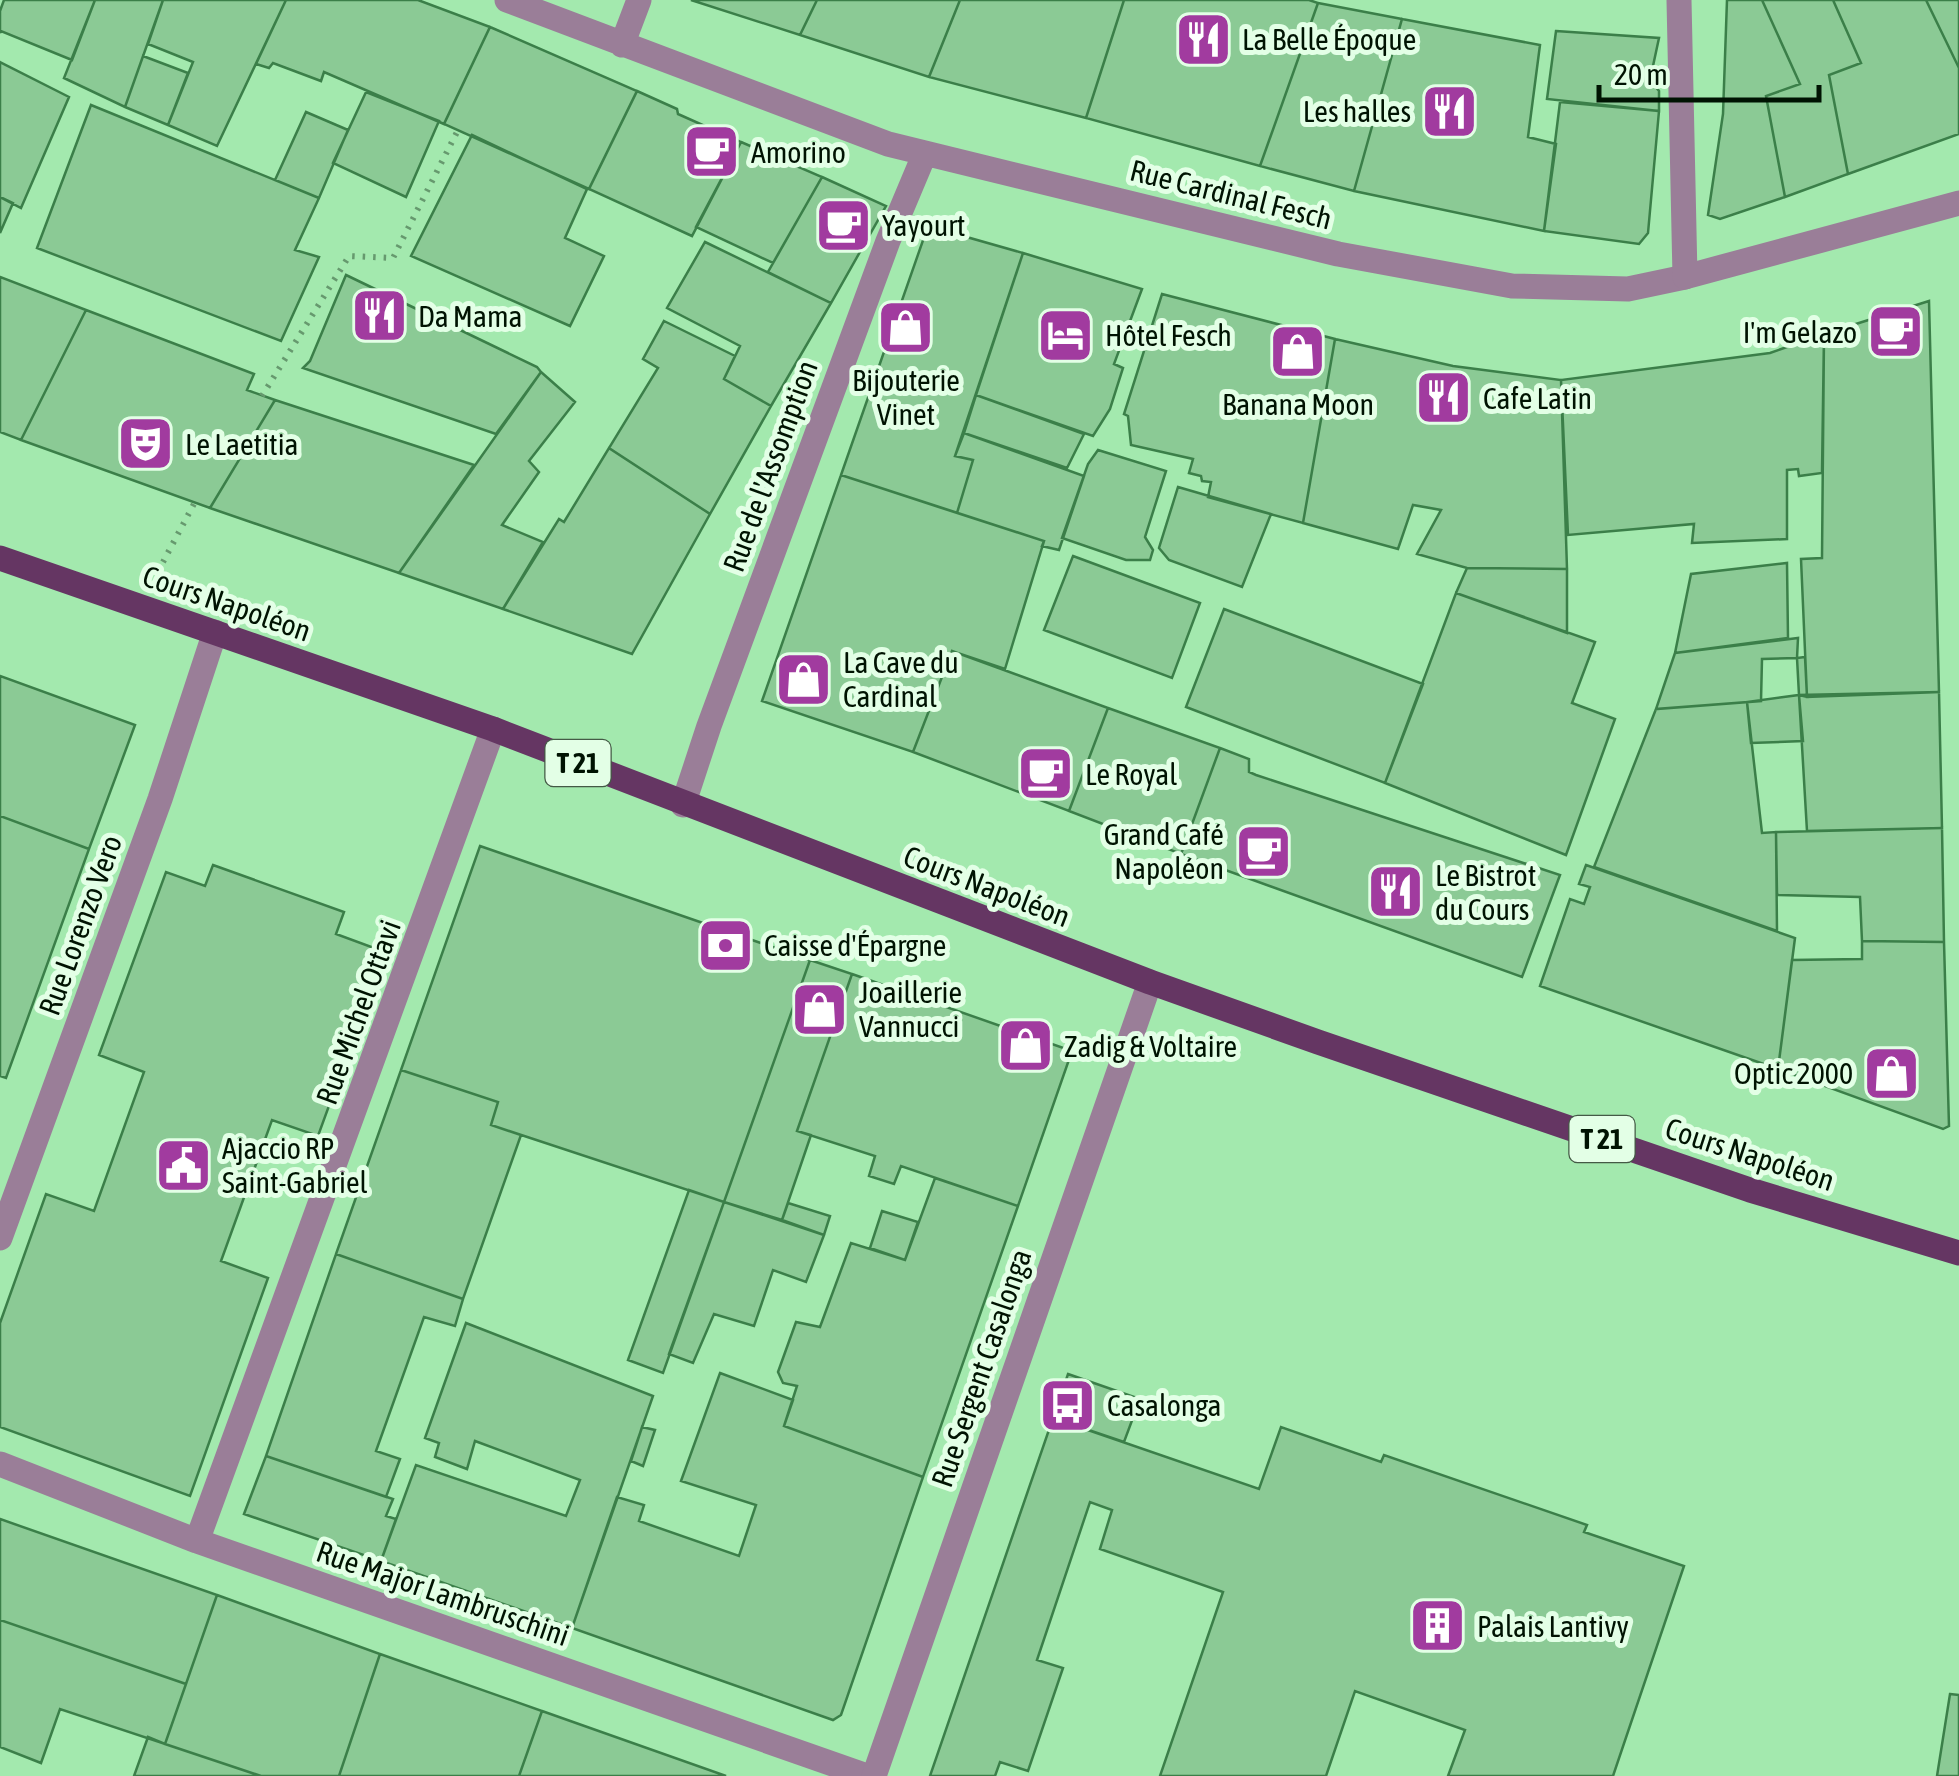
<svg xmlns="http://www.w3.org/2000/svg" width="1959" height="1776" viewBox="0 0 1959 1776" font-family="'Asap Condensed',sans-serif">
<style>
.building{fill:#8bca95;stroke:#3b7f49;stroke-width:2.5}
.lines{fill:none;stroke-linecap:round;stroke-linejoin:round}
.path{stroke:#66996e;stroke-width:6;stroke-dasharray:2.5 8;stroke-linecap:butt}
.pedestrian{stroke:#9a7e98;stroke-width:25}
.minor{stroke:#9a7e98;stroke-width:25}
.tertiary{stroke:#9a7e98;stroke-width:25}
.primary{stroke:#653663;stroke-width:25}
.labels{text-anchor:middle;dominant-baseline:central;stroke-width:10;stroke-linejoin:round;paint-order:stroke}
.shield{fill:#e3ffe6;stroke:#445a46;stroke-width:2.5}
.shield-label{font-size:28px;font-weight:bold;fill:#001302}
.poi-label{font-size:30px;fill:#001302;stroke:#e3ffe6;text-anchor:start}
.street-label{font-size:30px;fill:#001302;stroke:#e3ffe6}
</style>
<rect width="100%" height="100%" fill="#a3e9ae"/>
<path class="building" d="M4,0H95L72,60L1,31L0,33V11Z
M95,0H163L125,107L64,78Z
M163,0H286L217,146L168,125L193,62L148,44Z
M286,0H418L490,27L444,124L324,72L321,81L273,63L269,68L256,64Z
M691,0H817L800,35Z
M817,0H960L929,77L800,35Z
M960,0H1124L1086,118L929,77Z
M1124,0H1309L1318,3L1260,166L1086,118Z
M1727,0H1762L1800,84L1766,96L1785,197L1720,219L1708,215L1723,114Z
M1762,0H1833L1861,63L1829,75L1848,174L1785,197L1766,96L1800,84Z
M1833,0H1926L1959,68V134L1848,174L1829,75L1861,63Z
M1926,0H1959V68Z
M1318,3L1402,19L1354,191L1260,166Z
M1402,19L1540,45L1528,137L1556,144L1544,231L1354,191Z
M490,27L637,91L589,189L444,124Z
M1556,31L1659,38L1650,80L1659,91V111L1547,99Z
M143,56L188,73L168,125L125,107Z
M0,62L69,97L21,208L0,197Z
M637,91L677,109L678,114L741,142L692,236L589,189Z
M366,92L439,121L406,197L333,163Z
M1560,102L1659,111L1648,233L1639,244L1544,231Z
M91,105L319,198L295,250L319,257L281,341L37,248Z
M306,112L348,130L319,198L275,180Z
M472,135L587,189L565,238L604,256L570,326L411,256Z
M741,142L822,177L773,263L696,227Z
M822,177L886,206L831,303L768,272Z
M0,197L13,203L0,233Z
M928,226L1023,253L955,456L973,460L957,513L841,475Z
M705,242L831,303L771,406L724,379L740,346L667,308Z
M1023,253L1142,289L1114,364L1123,368L1110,409L1093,436L976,395Z
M346,275L537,367L541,372L496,434L303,368L310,361Z
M0,277L86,310L21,440L0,432Z
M1162,294L1335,339L1303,523L1208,497L1211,482L1202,481L1201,476L1189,473L1193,459L1131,445L1128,416L1124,414Z
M1929,301L1939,692L1807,697L1801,559L1822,558L1824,334Z
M86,310L254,374L247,390L275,400L210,508L21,440Z
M664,321L735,356L724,379L771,406L710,514L609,448L658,368L643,359Z
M1824,334L1822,473L1799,476L1798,469L1787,470V539L1692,543L1694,524L1568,535L1561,380L1770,353Z
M1335,339L1453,366L1561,380L1567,569L1467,568L1417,554L1441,510L1413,505L1398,549L1303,523Z
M541,372L575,402L529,461L539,472L502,525L543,542L503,609L399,573Z
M976,395L1084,434L1067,468L964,433Z
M275,400L474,465L399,573L210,508Z
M964,433L1084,476L1059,550L1042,546L1044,541L957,513L973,460L955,456Z
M609,448L710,514L632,654L503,609L559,519L564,522Z
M1098,450L1166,471L1145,537L1153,550L1150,560H1126L1062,538L1088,464Z
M841,475L1044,541L1005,669L952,651L913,752L762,701Z
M1178,487L1271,514L1242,587L1169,560L1159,548Z
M1073,556L1200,603L1172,678L1044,630Z
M1787,563L1788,638L1675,653L1691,574Z
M1467,568L1567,569V633L1456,593Z
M1456,593L1595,642L1572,703L1615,719L1566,855L1385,783Z
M1224,609L1423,684L1385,783L1186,707Z
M1798,638L1797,658L1762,659L1761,701L1656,709L1675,653Z
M952,651L1108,708L1069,811L913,752Z
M1805,657L1807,697L1799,695L1797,658Z
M0,676L135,725L89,849L0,816Z
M1939,692L1942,828L1807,831L1799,695Z
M1799,695L1803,741L1751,743L1747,702Z
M1747,702L1762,833L1776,832L1777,931L1594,867L1656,709Z
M1108,708L1220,748L1181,854L1069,811Z
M1220,748L1249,759V772L1256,775L1560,875L1522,977L1181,854Z
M0,816L89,849L6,1078L0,1076Z
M1942,828L1944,942L1862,941L1860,897L1777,895L1776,832Z
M480,846L810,960L724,1202L491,1125L498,1102L401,1070Z
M213,865L344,912L336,934L385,952L318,1136L272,1120L221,1261L268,1278L190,1496L0,1427V1323L46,1194L94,1211L144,1072L99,1055L166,872L205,886Z
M1586,865L1795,938L1778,1069L1540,986L1570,899L1584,904L1590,887L1579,884Z
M1862,941L1944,942L1949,1126L1943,1129L1778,1069L1792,960L1862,959Z
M810,960L852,974L797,1131L811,1135L782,1220L724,1202Z
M852,974L1072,1051L1018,1206L901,1166L894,1184L869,1176L875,1156L797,1131Z
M401,1070L498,1102L491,1125L521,1135L463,1299L336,1254Z
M935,1178L1018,1206L923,1477L784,1426L797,1386L783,1383L778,1372L796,1322L820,1327L851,1243L905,1260Z
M689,1190L724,1202L663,1373L628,1360Z
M724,1202L824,1235L806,1282L773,1270L754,1326L714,1314L693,1363L669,1354Z
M788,1203L830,1216L824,1235L782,1220Z
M882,1211L918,1222L905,1260L870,1248Z
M336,1254L463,1299L455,1326L424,1317L376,1451L400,1459L386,1497L266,1456Z
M466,1323L653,1396L572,1628L381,1561L416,1465L566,1516L580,1480L475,1441L467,1469L435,1457L439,1443L425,1438Z
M720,1373L793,1400L784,1426L923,1477L841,1715L833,1720L572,1628L617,1497L644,1505L639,1521L739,1556L756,1505L681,1481Z
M1068,1374L1140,1399L1124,1442L1053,1418Z
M1053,1418L1259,1489L1281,1427L1381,1462L1384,1455L1587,1525L1584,1532L1684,1566L1613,1776H1448L1465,1730L1355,1691L1326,1776H1160L1223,1592L1100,1549L1112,1510L1090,1502L1037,1660L1063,1668L1028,1771L1000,1762L995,1776H930Z
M642,1427L655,1430L643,1466L631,1461Z
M266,1456L393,1499L386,1516L396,1519L381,1561L244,1514Z
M0,1519L217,1595L186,1684L0,1620Z
M217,1595L380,1654L339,1776H261L165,1744Z
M0,1620L186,1684L165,1744L60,1709L41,1763L0,1747Z
M380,1654L542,1711L519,1776H339Z
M1950,1694L1959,1695V1776H1937Z
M542,1711L726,1776H519Z
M148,1737L165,1744L261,1776H134Z"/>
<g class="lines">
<path class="path" d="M262,396L349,256L393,258L458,130
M163,562L195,502"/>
<path class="pedestrian" d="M507,0L888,144L1338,254L1512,286L1628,289L1685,277
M622,45L639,0
M683,805L709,726L888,241L925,153"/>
<path class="minor" d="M1679,0L1685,277L1959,203
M0,1238L160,799L215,632
M0,1464L197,1541L867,1776
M197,1541L493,729"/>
<path class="tertiary" d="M874,1776L1150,982"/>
<path class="primary" d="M0,558L493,729L1150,982L1318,1042L1750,1190L1959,1253"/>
</g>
<defs>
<symbol id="restaurant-square" viewBox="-11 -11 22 22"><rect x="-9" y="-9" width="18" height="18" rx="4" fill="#a13b9f" stroke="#e3ffe6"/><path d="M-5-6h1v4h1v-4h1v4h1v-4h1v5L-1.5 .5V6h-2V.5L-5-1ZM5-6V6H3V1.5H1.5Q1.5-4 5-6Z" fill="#fff"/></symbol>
<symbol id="cafe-square" viewBox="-11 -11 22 22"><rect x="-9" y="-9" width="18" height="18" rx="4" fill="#a13b9f" stroke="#e3ffe6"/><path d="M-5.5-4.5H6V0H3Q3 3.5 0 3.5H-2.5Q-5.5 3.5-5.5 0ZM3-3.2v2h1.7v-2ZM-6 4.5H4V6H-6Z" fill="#fff"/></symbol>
<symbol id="shop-square" viewBox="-11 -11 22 22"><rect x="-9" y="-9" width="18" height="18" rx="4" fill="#a13b9f" stroke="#e3ffe6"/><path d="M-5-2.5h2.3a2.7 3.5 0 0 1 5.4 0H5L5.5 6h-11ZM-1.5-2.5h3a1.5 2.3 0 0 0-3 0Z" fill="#fff"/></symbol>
<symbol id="hotel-square" viewBox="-11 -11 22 22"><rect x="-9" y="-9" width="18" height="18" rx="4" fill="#a13b9f" stroke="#e3ffe6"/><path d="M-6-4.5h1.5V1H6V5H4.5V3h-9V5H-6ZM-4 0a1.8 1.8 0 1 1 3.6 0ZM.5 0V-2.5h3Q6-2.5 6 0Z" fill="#fff"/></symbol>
<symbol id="theatre-square" viewBox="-11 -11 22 22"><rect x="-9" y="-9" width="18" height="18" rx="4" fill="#a13b9f" stroke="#e3ffe6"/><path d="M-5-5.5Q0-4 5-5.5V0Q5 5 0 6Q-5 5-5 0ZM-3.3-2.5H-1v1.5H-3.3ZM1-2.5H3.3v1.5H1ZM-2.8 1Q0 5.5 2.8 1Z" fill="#fff"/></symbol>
<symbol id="bank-square" viewBox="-11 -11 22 22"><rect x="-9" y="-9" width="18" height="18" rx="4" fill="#a13b9f" stroke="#e3ffe6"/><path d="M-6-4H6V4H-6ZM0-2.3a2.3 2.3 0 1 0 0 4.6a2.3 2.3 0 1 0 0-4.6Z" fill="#fff"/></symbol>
<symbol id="civic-square" viewBox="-11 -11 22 22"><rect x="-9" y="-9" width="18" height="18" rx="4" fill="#a13b9f" stroke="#e3ffe6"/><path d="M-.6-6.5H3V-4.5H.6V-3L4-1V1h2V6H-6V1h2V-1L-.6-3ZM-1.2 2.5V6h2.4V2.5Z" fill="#fff"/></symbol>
<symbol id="bus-square" viewBox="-11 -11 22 22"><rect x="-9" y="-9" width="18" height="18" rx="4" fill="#a13b9f" stroke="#e3ffe6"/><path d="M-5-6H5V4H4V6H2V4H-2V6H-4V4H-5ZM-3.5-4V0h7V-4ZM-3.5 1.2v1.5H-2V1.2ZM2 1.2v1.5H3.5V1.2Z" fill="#fff"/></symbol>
<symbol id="building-square" viewBox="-11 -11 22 22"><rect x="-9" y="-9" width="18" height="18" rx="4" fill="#a13b9f" stroke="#e3ffe6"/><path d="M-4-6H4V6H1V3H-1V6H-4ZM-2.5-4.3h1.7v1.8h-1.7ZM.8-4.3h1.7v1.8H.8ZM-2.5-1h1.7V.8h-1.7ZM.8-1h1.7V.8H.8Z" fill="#fff"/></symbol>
</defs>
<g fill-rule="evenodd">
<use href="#restaurant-square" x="1172" y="8" width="63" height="63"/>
<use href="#restaurant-square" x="1418" y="80" width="63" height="63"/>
<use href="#cafe-square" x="680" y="120" width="63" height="63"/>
<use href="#cafe-square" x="812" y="194" width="63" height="63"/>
<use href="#restaurant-square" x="348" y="284" width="63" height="63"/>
<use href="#shop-square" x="874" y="296" width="63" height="63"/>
<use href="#cafe-square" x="1864" y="300" width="63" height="63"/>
<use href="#hotel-square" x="1034" y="304" width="63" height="63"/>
<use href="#shop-square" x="1266" y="320" width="63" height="63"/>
<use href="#restaurant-square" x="1412" y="366" width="63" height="63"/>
<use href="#theatre-square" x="114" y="412" width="63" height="63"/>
<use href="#shop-square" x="772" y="648" width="63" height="63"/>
<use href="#cafe-square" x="1014" y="742" width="63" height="63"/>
<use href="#cafe-square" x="1232" y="820" width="63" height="63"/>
<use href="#restaurant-square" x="1364" y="860" width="63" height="63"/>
<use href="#bank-square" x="694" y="914" width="63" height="63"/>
<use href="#shop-square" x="788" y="978" width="63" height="63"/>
<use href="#shop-square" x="994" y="1014" width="63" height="63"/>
<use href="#shop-square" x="1860" y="1042" width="63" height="63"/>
<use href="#civic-square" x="152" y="1134" width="63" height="63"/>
<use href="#bus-square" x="1036" y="1374" width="63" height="63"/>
<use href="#building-square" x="1406" y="1594" width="63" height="63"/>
</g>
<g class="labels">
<g class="shield">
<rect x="545.5" y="740" width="65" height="46" rx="8"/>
<rect x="1569.5" y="1116" width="65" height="46" rx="8"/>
</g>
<g class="shield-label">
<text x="578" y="763">T 21</text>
<text x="1602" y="1139">T 21</text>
</g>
<g class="poi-label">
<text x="1242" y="39">La Belle Époque</text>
<text x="1411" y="111" text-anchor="end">Les halles</text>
<text x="751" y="152">Amorino</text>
<text x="882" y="225">Yayourt</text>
<text x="418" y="316">Da Mama</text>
<text x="1857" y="332" text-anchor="end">I'm Gelazo</text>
<text x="1105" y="335">Hôtel Fesch</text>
<text x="906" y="380" text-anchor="middle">Bijouterie<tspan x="906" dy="34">Vinet</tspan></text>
<text x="1483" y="398">Cafe Latin</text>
<text x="1298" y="404" text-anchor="middle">Banana Moon</text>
<text x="185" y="444">Le Laetitia</text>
<text x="843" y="662">La Cave du<tspan x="843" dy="34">Cardinal</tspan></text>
<text x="1085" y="774">Le Royal</text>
<text x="1224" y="834" text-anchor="end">Grand Café<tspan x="1224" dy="34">Napoléon</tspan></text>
<text x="1435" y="875">Le Bistrot<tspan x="1435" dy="34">du Cours</tspan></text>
<text x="764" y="945">Caisse d'Épargne</text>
<text x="859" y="992">Joaillerie<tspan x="859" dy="34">Vannucci</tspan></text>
<text x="1064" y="1046">Zadig &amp; Voltaire</text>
<text x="1853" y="1073" text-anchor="end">Optic 2000</text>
<text x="222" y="1148">Ajaccio RP<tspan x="222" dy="34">Saint-Gabriel</tspan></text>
<text x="1107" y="1405">Casalonga</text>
<text x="1477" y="1626">Palais Lantivy</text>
</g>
<g class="street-label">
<text transform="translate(1231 194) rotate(14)">Rue Cardinal Fesch</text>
<text transform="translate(770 466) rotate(-70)">Rue de l'Assomption</text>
<text transform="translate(227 603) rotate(19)">Cours Napoléon</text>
<text transform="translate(987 886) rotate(21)">Cours Napoléon</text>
<text transform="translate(80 925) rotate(-70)">Rue Lorenzo Vero</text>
<text transform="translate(358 1012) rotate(-70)">Rue Michel Ottavi</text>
<text transform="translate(1750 1154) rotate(18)">Cours Napoléon</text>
<text transform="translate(981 1368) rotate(-71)">Rue Sergent Casalonga</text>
<text transform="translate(443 1593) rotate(19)">Rue Major Lambruschini</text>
</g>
</g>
<path d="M1599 85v15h220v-15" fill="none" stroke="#001302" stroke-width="5"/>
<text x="1614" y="85" font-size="30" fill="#001302" stroke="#e3ffe6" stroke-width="8" paint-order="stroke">20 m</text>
</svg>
